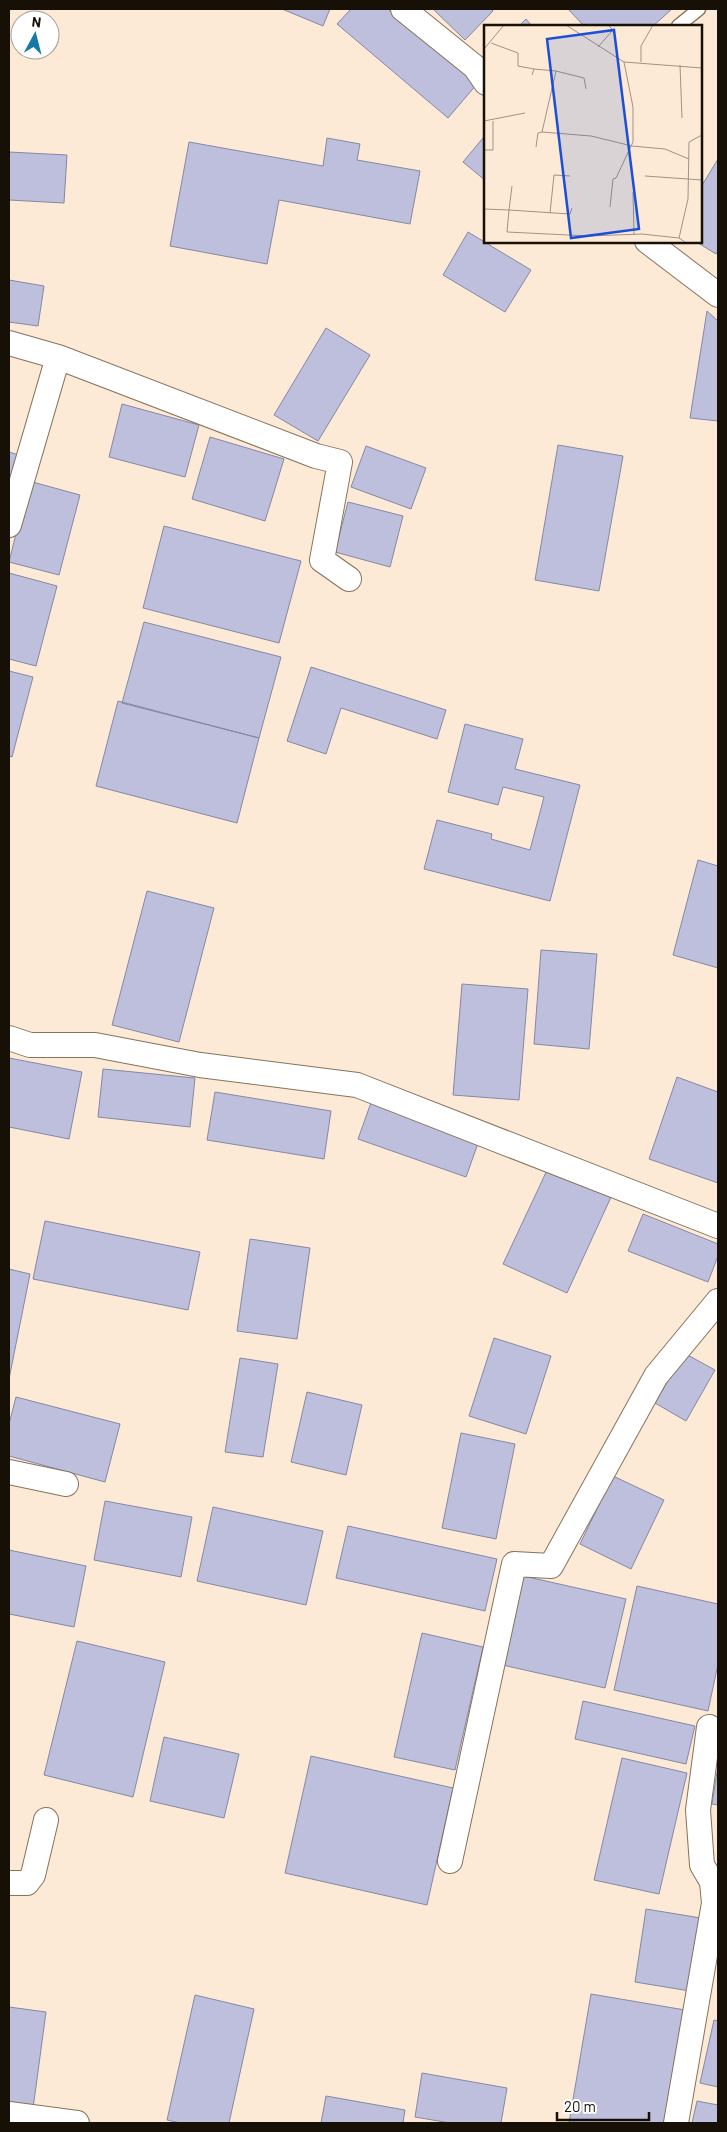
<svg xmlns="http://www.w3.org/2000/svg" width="727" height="2132" viewBox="0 0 727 2132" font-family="Barlow,sans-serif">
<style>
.building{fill:#bdbfdd;stroke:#8588a3}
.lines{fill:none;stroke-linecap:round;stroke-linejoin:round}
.service-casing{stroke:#86735c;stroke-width:15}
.minor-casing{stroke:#86735c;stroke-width:26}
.service{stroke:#fff;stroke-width:12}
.minor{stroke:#fff;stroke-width:24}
.inset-road{fill:none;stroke:#a09383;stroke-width:1}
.view{fill:#1d4ed8;fill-opacity:0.15;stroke:#1d4ed8;stroke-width:2.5}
.inset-edge{fill:none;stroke:#171007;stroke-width:2.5}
</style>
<rect width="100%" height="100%" fill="#fcead6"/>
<path class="building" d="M282,9H330L323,26Z
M351,9H388L477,84L448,118L337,24Z
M433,9H491L493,11L465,40Z
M568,9H672L653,26H584Z
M526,19L532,26H519Z
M327,138L360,144L357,160L420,171L410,224L279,200L267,264L170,246L189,142L323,166Z
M483,138L486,140V181L463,162Z
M9,152L67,155L64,203L9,200Z
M718,159V251L716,254L695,241H701V187Z
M468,232L531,270L505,312L443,275Z
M9,280L44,286L38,326L9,322Z
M707,311L718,321V421L690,418Z
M326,328L370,355L318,441L274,415Z
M122,404L199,425L185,477L109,457Z
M210,437L284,459L265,521L192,499Z
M558,445L623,456L599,591L535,580Z
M366,446L426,468L411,509L351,487Z
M9,452L19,455L9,480Z
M29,481L80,495L59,575L9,562Z
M348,502L403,516L390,567L335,552Z
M164,526L301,561L279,643L143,608Z
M9,573L57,586L36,666L9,659Z
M144,622L281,657L259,738L122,703Z
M311,667L446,710L437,739L341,708L326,754L287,741Z
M9,671L33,677L12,757L9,756Z
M118,701L259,738L237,823L96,786Z
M465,724L523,739L515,769L580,785L550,901L424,869L437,820L492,834L491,839L530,850L544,797L503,787L498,805L448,792Z
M698,860L718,866V968L673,955Z
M147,891L214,908L179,1042L112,1025Z
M541,950L597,954L589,1049L534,1044Z
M462,984L528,989L519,1100L453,1095Z
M9,1058L82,1072L69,1139L9,1127Z
M103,1069L195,1078L190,1127L98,1117Z
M677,1077L718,1092V1183L649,1159Z
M215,1092L331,1111L324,1159L207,1140Z
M373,1097L481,1135L466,1177L358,1139Z
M549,1166L612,1195L567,1293L503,1264Z
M643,1214L718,1244V1256L708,1282L628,1251Z
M45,1221L200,1252L188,1310L33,1279Z
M250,1239L310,1248L297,1339L237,1331Z
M9,1269L30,1274L9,1379Z
M494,1338L551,1356L526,1434L469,1416Z
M684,1353L715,1370L686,1421L655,1403Z
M240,1358L278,1364L263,1457L225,1452Z
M307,1392L362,1405L346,1475L291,1462Z
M16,1397L120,1424L105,1482L9,1456V1424Z
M461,1433L515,1444L496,1539L442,1528Z
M613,1476L664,1500L631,1569L580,1544Z
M105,1501L192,1517L181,1577L94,1560Z
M213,1507L323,1531L306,1605L197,1581Z
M348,1526L497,1559L485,1611L336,1578Z
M9,1550L86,1566L74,1627L9,1614Z
M519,1575L626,1599L605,1688L498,1664Z
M637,1586L718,1604V1664L708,1711L614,1690Z
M422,1633L483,1647L455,1770L394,1757Z
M77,1641L165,1662L133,1797L44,1775Z
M583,1701L695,1726L686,1764L575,1739Z
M164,1737L239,1754L224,1818L150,1801Z
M311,1756L453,1788L427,1905L285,1873Z
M622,1758L687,1773L659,1894L594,1880Z
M718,1766V1805L712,1804Z
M646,1909L707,1919L696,1992L635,1982Z
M591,1994L685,2010L665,2123H569Z
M195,1995L254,2009L229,2123H180L167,2120Z
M9,2007L46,2012L32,2116L9,2112Z
M714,2020L718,2021V2087L700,2083Z
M422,2073L507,2088L501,2123H450L415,2117Z
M326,2096L405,2110L403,2123H321Z
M697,2101L718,2105V2123H692Z"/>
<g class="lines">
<defs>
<path id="service" d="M678,26L699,9"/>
<path id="minor" d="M403,9L475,67L486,83
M647,241L718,295
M9,343L58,357
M9,525L58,357L316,456L340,462L322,560L349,579
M9,1038L30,1045H95L200,1065L357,1085L718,1226
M9,1472L66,1484
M450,1861L514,1564L551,1566L656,1376L718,1301
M9,1883H27L33,1875L46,1820
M9,2114L77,2123
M676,2123L714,1903L712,1882L702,1865L698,1810L709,1727"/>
</defs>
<use href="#service" class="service-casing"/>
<use href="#minor" class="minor-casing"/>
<use href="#service" class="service"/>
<use href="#minor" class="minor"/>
</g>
<g transform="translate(484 25)">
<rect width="218" height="218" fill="#fcead6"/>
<path class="inset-road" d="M82,0L140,37L149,82V117L132,153L129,154L126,182M7,18L34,28V41L50,44M114,22L129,5L124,0M0,24L20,0M140,37L218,43M157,37V21L169,0M196,40L198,93M48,50L50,44L72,46M0,96L41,88M58,107L72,46L100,53L102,64M52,122L54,108L58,107L107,111L148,121L181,124L205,134M0,125H9V96M161,151L218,155M28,161L25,185L86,189L88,183M149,167L150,210M0,184L25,185L23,207L105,211L158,209L195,213L201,217M66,188L70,150L86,151M195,213L204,174L205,117L218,110"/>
<path class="view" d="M130,5L155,204L87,213L63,14Z"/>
<rect width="218" height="218" class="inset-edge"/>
</g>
<rect width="727" height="2132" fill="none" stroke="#171007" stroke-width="20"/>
<g transform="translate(35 35) rotate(7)"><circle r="24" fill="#ffffff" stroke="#a29f9c"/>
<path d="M0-4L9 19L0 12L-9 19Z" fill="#1979a6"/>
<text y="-8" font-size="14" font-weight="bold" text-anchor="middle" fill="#171007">N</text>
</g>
<path d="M557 2112v8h92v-8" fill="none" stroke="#171007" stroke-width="2.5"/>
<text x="564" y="2112" font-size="15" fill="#171007" stroke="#ffffff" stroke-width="4" paint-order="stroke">20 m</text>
</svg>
